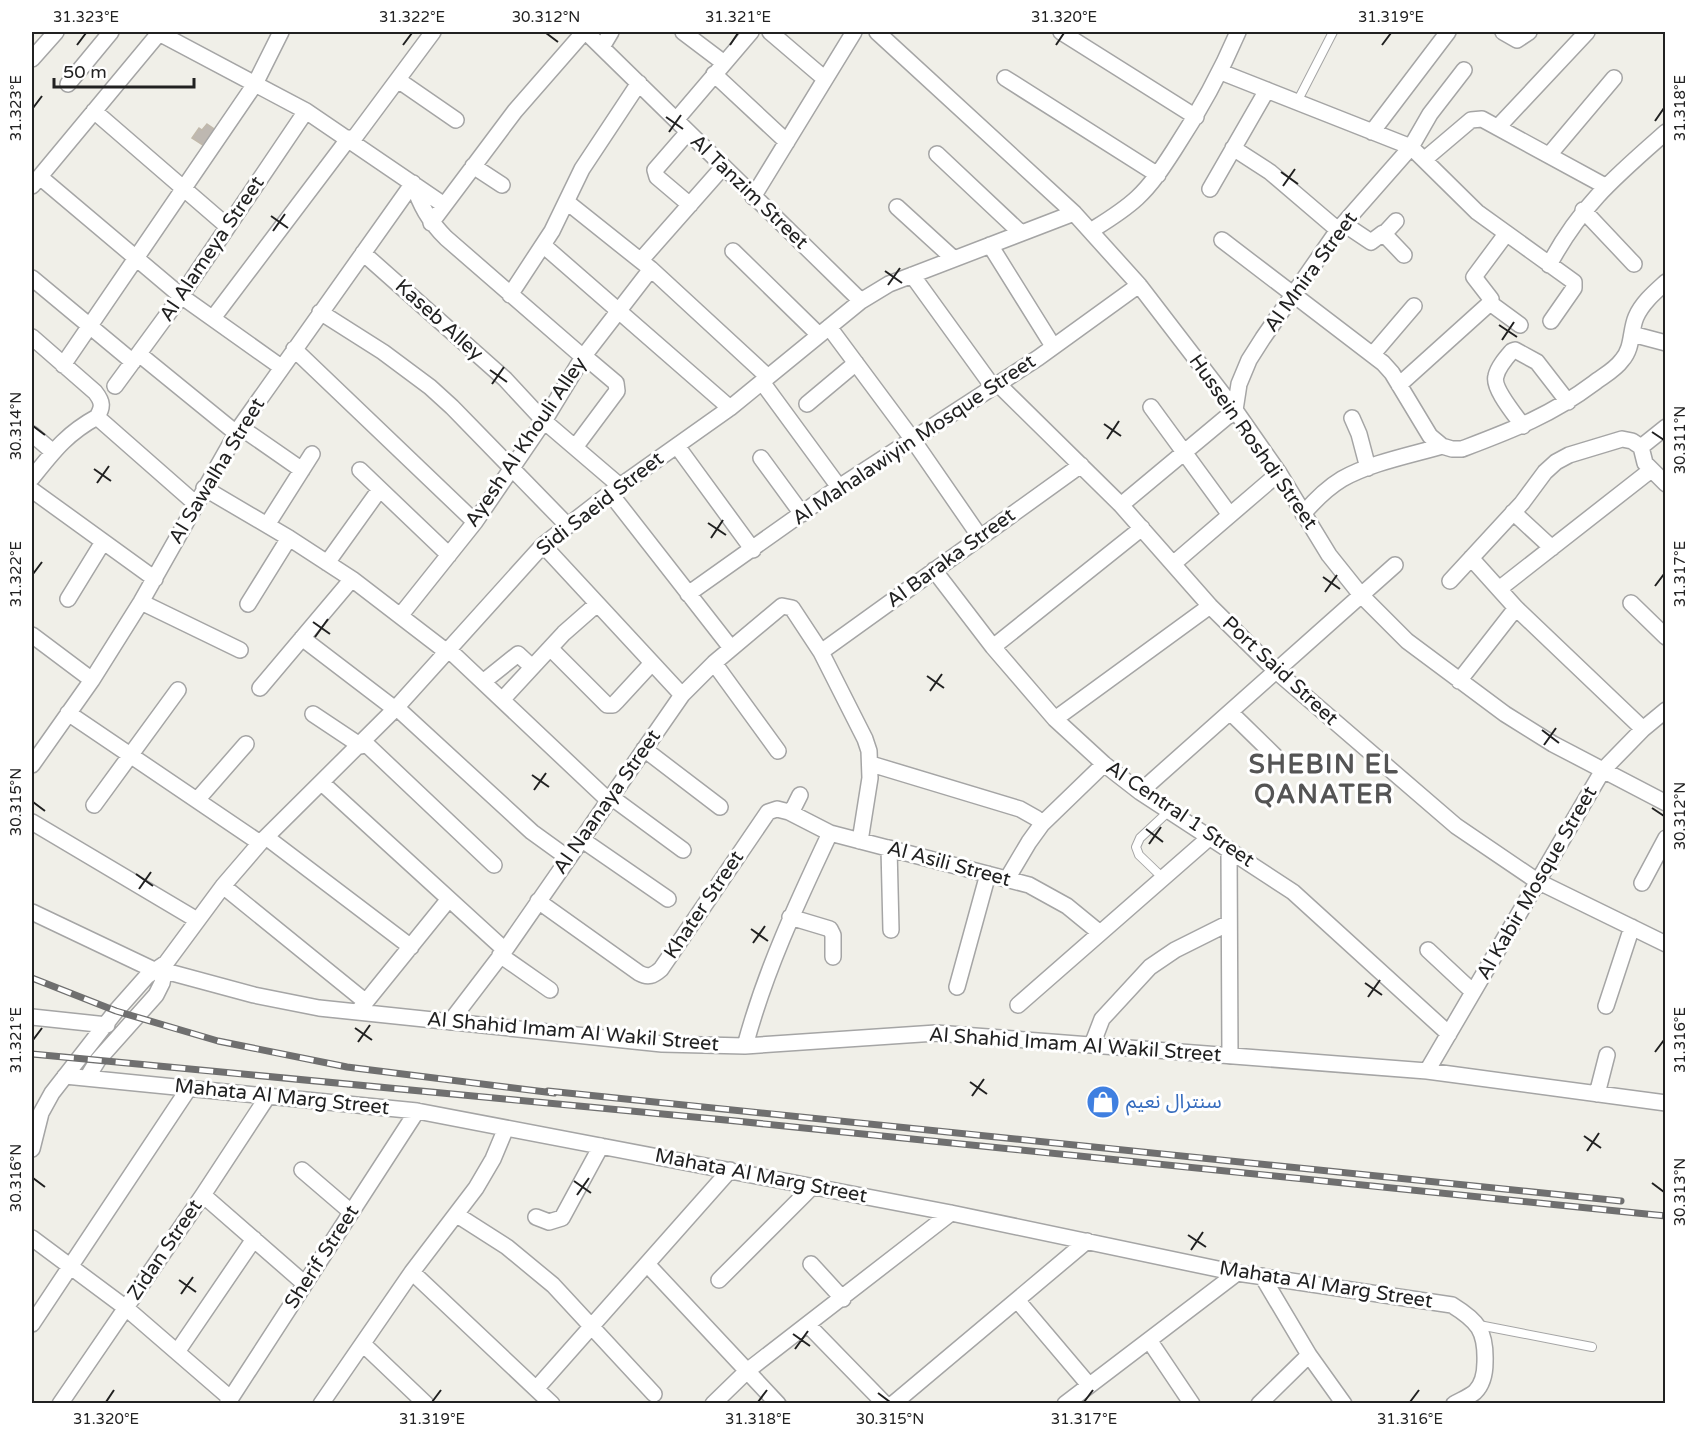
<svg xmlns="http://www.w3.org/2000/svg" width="1697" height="1435" viewBox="0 0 1697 1435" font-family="'Varela Round','Noto Sans Arabic',sans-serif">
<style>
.building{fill:#beb8b1;stroke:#c1b9ab;stroke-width:1.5}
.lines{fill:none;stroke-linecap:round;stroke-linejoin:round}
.lane-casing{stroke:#a5a5a5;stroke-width:10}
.street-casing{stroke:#a5a5a5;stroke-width:18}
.lane{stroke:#fff;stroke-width:8}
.street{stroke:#fff;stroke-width:15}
.rail-casing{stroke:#6f6f6f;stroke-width:7}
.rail{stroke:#fff;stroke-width:4.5;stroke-dasharray:14;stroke-linecap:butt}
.ticks{fill:none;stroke:#212121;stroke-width:2}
.labels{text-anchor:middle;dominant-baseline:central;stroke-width:6;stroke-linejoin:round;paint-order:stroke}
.street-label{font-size:20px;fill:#212121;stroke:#fff}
.shop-label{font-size:20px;fill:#366cbe;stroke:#fff;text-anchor:start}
.district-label{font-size:26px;font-weight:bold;letter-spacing:1.5px;fill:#545454;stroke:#fff}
.neatline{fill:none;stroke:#212121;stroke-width:2}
.ticks-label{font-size:15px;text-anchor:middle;fill:#212121}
</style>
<rect width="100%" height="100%" fill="#f0efe8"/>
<path class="building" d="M207,124L220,133L209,149L192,138L199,128L202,130Z"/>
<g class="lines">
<defs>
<path id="lane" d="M1297,102L1333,32
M1163,878L1139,855L1136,847L1140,838L1169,811
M1479,1325L1592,1347"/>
<path id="street" d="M586,32L861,301
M683,32L724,63
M770,32L825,79
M877,32L1074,213L1139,285L1235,410L1279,473L1329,555L1361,595L1407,641L1505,714L1553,744L1666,803
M1061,32L1196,117
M1503,32L1517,40L1529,32
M159,33L306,111L444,205
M602,47L611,32
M32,59L56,32
M1221,72L1411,147L1477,212L1574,282V288L1551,321
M714,74L787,142
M1005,78L1158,175
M398,80L456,120
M68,84L111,32
M94,111L227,226
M676,120L751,32
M1498,127L1587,32
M688,132L655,170L657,177L690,205
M1372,132L1448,32
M352,141L433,32
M1233,148L1270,172L1338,230
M937,154L1021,233
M1549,155L1614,78
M1425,159L1471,120L1482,119L1605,186
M473,166L502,185
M40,177L181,296L281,367
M413,183C420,205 429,221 446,238L583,357
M32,186L160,32
M1210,189L1267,90
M753,197L854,32
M567,202L651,269L768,377
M897,207L954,259
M1583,210L1634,264
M431,223L515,111L584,32
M1344,224L1371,242L1383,233L1404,255
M1092,230C1108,220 1123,211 1137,198C1152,184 1163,167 1174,150C1199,112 1220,74 1238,32
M1384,234L1396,221
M1222,240L1383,363L1392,373L1430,436L1442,446L1452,449H1462C1512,430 1550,416 1594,383C1603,376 1615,370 1622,360C1633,348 1630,331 1636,317C1642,303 1655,292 1666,282
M543,245L730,408
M990,245L1053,346
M733,251L819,335
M363,253L505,379L544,421L620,486
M641,260L723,167
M1549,265C1581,205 1616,176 1666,132
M912,275L993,387
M32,278L133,362
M510,295L552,231L582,169L639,83
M1490,303L1520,325
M320,312L383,352L430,387L452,407L568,526
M213,318L349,138
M829,327L913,440L980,537
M1632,334L1666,343
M32,337L95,392C103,402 103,407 97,417
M294,349L475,522
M139,354L236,433
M1373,354L1414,306
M63,365L255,84L281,32
M762,382L839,487
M998,384L1121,505L1210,606L1276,671L1456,826L1537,881L1666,944
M1399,385L1490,303L1491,299L1474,277L1506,234
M115,386L181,296L306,111
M807,404L856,363
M1151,407L1230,515
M97,417L196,504
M1352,418L1359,434L1368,468
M1523,426C1516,416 1492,388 1496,376C1498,367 1506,358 1512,351L1515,350L1537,362L1568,402
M240,427L302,470
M32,434L53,452
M576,446L617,391L616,383L584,356
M677,446L753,550
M1641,447L1645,463L1666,484
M1641,447L1666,427
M761,458L802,514
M360,470L449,555
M32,478C53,452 66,434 97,417
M204,488L289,538L352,579L447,652
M32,490L155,579
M610,493L731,648
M1121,505L1235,410L1239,384L1249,360L1263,338L1338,230L1411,147L1430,114L1464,70
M1513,512L1552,548
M1303,514C1315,500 1327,488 1342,479C1370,463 1411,455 1442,446
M267,525L312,454
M543,545L682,695
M1471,558L1516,608L1643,729
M327,563L380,489
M1173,564L1279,473
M934,570L993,647L1055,719L1104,764L1140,792L1293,892L1449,1034
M1450,581L1522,503L1545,472L1556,462L1569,455L1622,439L1632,441L1641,447
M1499,589L1651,470
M688,594L839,487L1038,358L1139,285
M68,599L103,542
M141,602L240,650
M1631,603L1666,637
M248,604L289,538
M400,616L475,522L544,421L583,357L651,269
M32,635L92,680
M302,638L395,709
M993,647L1142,528
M550,648L607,705H613L617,701L652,663
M449,650L608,800
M821,652L1081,465
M714,663L778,751
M1459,681L1516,608
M483,682L518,654L532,667
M260,688L352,579
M502,700L564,633L597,604
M397,708L532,832L568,858
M1230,712L1275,756
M68,713L260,843
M313,714L361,746
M1055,719L1210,606
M364,742L494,865
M644,749L720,807
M871,764L1020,809L1036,818L1042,824
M32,765L92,680L141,602L240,427L413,183
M322,783L505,950
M1140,792L1395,565
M611,797L683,850
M197,800L246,744
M94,805L178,690
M789,812L830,833L1029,885L1067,906L1100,933
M32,822L197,920
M266,837L411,947
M581,839L668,899
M889,848L891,930
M1229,849L1230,1056
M1007,879L1029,842L1042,824L1104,764
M1642,883L1666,838
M223,886L366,1002
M538,901L639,973C648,978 653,976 661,969L768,812L777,809L789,812L794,807L800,795
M32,912L154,970
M790,917L830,929L833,935V957
M1428,950L1473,992
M500,955L550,990
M165,971L254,995L319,1008L662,1044L745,1046L936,1033L1427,1071L1666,1103
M957,987L988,874
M1018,1005L1210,837
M1606,1006L1632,927
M360,1009L449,899
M32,1017L107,1025
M450,1022L505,950L682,695L714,663L782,606L792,608L821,652L865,739L869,751L870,778L860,841
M1092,1045L1102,1019L1150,967L1175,950L1229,923
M745,1046C765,971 797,903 830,833
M1427,1071L1603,770L1643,729L1666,710
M65,1076L417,1111L951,1213L1237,1273L1452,1305C1478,1321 1486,1331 1485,1362C1485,1373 1483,1384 1475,1392C1469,1397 1461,1400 1454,1404
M87,1078L98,1060L156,995L162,983L166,963
M1597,1094L1607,1055
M32,1149L41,1113L52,1093L116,1011L147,976L166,963L223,886L260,843L395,709L543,545L610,493L730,408L861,301L889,284L1074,213
M302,1170L351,1212
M203,1195L305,1284
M457,1215L507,1247L553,1285L654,1394
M536,1217L549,1222L562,1218L601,1146
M32,1238L126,1308L230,1398
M647,1264L778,1404
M811,1264L843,1299
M412,1272L552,1404
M1262,1276L1309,1355L1344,1404
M719,1280L813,1186
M1017,1300L1089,1385
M32,1324L189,1088
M808,1325L885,1404
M1149,1340L1192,1404
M363,1344L426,1404
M177,1352L254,1239
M536,1389L730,1170
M60,1404L203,1195L268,1096
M227,1404L417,1111
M321,1404L412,1272L476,1188L493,1159L506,1128
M713,1404L747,1371L951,1213
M893,1404L1087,1241
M1065,1404L1237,1273
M1259,1404L1309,1355"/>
</defs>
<use href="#lane" class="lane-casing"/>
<use href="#street" class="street-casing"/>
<use href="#lane" class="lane"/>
<use href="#street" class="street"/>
<defs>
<path id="rail" d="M32,978L116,1011L218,1041L347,1067L554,1093
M32,1054L736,1121L1666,1216
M548,1091L1621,1201"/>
</defs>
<use href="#rail" class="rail-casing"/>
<use href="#rail" class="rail"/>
</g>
<path class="ticks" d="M546,33L558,42M77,45L86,33M403,45L412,33M730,45L738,33M1056,45L1064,33M1382,45L1391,33M33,108L42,96M666,117L683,129M1655,121L1664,108M669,132L681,115M1281,172L1298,184M1283,186L1295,169M271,216L288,228M273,231L285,214M885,271L902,283M888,285L900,268M1499,325L1517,337M1502,340L1514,322M490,370L507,382M492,384L504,367M1104,424L1121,436M33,426L45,435M1652,432L1664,440M1107,439L1119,421M94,469L111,481M97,483L109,466M708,523L726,535M711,538L723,520M33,574L42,562M1323,577L1340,589M1655,586L1664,574M1325,592L1337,575M313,622L330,634M315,637L328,619M927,676L944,688M930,691L942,674M1542,730L1559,743M1544,745L1556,728M532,775L549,787M534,790L546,773M33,802L45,811M1652,808L1664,816M1146,829L1163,842M1149,844L1161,827M136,874L153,886M139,889L151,872M751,929L768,941M753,943L765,926M1365,983L1382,995M1368,997L1380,980M355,1028L372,1040M33,1040L42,1028M358,1042L370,1025M1655,1052L1664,1040M970,1082L987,1094M972,1096L984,1079M1584,1136L1601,1148M1587,1151L1599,1133M33,1178L45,1187M574,1181L591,1193M1652,1183L1664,1192M577,1195L589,1178M1188,1235L1206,1247M1191,1250L1203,1232M179,1280L196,1292M181,1294L193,1277M793,1334L810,1346M795,1349L808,1331M878,1393L890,1402M106,1402L114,1390M432,1402L441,1390M758,1402L767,1390M1084,1402L1093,1390M1410,1402L1419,1390"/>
<defs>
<symbol id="shop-disc" viewBox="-11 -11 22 22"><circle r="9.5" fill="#3f7fe0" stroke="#fff"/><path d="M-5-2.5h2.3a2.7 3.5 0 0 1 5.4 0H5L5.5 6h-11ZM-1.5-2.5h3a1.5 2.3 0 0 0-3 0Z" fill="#fff"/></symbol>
</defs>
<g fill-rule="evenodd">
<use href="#shop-disc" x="1084" y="1083" width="38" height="38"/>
</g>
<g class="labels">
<g class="street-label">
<text transform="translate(749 192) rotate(44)">Al Tanzim Street</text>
<text transform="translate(212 249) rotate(-56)">Al Alameya Street</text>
<text transform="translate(1311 272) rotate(-54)">Al Mnira Street</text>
<text transform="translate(439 320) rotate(42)">Kaseb Alley</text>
<text transform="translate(914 440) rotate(-34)">Al Mahalawiyin Mosque Street</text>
<text transform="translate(526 442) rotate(-56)">Ayesh Al Khouli Alley</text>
<text transform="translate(1253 442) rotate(55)">Hussein Roshdi Street</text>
<text transform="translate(217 471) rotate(-59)">Al Sawalha Street</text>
<text transform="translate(600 504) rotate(-38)">Sidi Saeid Street</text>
<text transform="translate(951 558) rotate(-36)">Al Baraka Street</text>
<text transform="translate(1280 671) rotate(43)">Port Said Street</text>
<text transform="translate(607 802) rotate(-55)">Al Naanaya Street</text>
<text transform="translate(1180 814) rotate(34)">Al Central 1 Street</text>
<text transform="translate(949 864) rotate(15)">Al Asili Street</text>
<text transform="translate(1537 883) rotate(-60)">Al Kabir Mosque Street</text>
<text transform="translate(704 905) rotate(-56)">Khater Street</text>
<text transform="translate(573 1032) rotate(5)">Al Shahid Imam Al Wakil Street</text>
<text transform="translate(1075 1045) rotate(4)">Al Shahid Imam Al Wakil Street</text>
<text transform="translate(282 1097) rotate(6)">Mahata Al Marg Street</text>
<text transform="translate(761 1176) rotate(11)">Mahata Al Marg Street</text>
<text transform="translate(165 1250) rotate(-56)">Zidan Street</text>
<text transform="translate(322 1257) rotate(-57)">Sherif Street</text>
<text transform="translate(1326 1285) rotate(9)">Mahata Al Marg Street</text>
</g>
<g class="shop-label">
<text x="1126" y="1102">سنترال نعيم</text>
</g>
<g class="district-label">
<text x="1324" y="764">SHEBIN EL<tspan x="1324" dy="30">QANATER</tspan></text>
</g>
</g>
<rect width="1697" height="1435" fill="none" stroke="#ffffff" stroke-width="66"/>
<path d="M54 78v9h140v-9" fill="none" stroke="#212121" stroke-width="3"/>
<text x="63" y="78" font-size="18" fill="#212121" stroke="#ffffff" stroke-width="4.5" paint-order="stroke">50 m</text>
<rect x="33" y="33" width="1631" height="1369" class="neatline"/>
<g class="ticks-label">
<text x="86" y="22">31.323°E</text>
<text x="412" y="22">31.322°E</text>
<text x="546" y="22">30.312°N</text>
<text x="738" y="22">31.321°E</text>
<text x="1064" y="22">31.320°E</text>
<text x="1391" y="22">31.319°E</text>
<text transform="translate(1680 108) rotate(-90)" y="5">31.318°E</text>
<text transform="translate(16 108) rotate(-90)" y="5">31.323°E</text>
<text transform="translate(16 426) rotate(-90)" y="5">30.314°N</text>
<text transform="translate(1680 440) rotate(-90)" y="5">30.311°N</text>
<text transform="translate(1680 574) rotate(-90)" y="5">31.317°E</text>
<text transform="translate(16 574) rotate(-90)" y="5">31.322°E</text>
<text transform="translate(16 802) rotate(-90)" y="5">30.315°N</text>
<text transform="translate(1680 816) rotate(-90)" y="5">30.312°N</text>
<text transform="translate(1680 1040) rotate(-90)" y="5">31.316°E</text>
<text transform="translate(16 1040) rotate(-90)" y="5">31.321°E</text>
<text transform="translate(16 1178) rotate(-90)" y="5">30.316°N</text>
<text transform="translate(1680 1192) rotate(-90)" y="5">30.313°N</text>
<text x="106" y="1424">31.320°E</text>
<text x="432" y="1424">31.319°E</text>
<text x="758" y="1424">31.318°E</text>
<text x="890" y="1424">30.315°N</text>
<text x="1084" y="1424">31.317°E</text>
<text x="1410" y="1424">31.316°E</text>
</g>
</svg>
